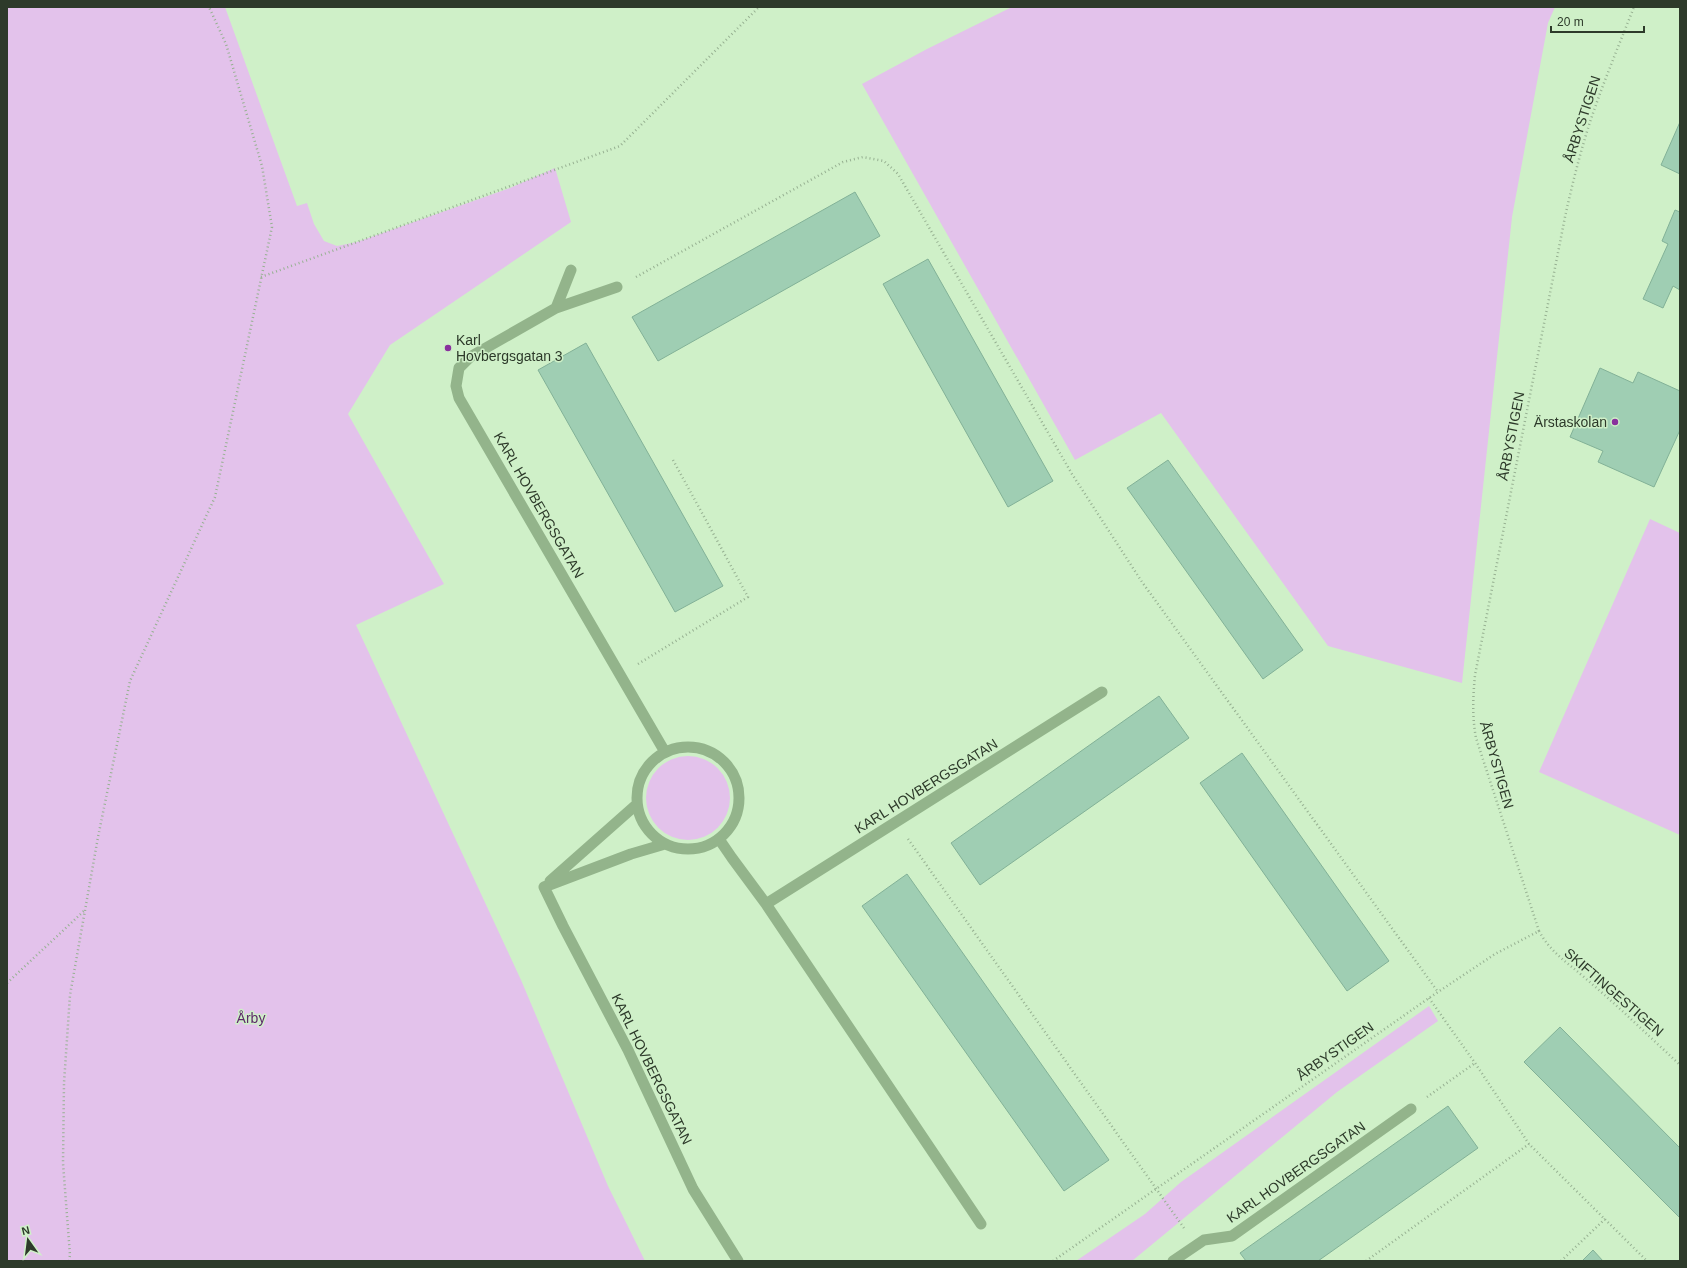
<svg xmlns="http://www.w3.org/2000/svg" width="1687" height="1268" viewBox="0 0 1687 1268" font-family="Helvetica,sans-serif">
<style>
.green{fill:#e3c2eb}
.building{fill:#9fceb3;stroke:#82b197}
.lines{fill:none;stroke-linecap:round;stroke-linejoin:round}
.path{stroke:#97b192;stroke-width:2.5;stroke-dasharray:1 3;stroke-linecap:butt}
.minor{stroke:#93b48b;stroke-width:11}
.poi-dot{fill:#89309d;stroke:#cff0c8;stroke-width:1.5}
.labels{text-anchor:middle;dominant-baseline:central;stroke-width:3;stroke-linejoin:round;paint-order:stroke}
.street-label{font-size:14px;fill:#2d3a2a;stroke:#cff0c8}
.poi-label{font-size:14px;fill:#2d3a2a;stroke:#cff0c8;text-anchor:start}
.park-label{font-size:14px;fill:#5e296a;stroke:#cff0c8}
</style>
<rect width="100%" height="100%" fill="#cff0c8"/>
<path class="green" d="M7,7H225L297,206L307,203L314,224L324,241L337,246L357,242L510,188L555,168L571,222L390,345L348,414L444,584L356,625L521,980L608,1186L645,1261H7Z
M1012,7H1555L1548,23L1512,217L1462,683L1328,646L1161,413L1075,460L862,84L927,49Z
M1650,519L1680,533V835L1539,772Z
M646 798a42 42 0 1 1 84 0a42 42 0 1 1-84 0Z
M1429,1006L1438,1021L1337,1092L1132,1261H1076L1145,1214L1181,1182Z"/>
<path class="building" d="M1680,122V174L1661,165Z
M855,192L880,236L658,361L632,317Z
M1675,210L1680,212V290L1673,286L1663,308L1643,299L1668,244L1662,241Z
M928,259L1053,481L1008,507L883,284Z
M586,343L723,586L675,612L538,370Z
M1600,368L1633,383L1638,372L1680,391V430L1654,487L1598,462L1603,451L1570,437Z
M1168,460L1303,650L1263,679L1127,488Z
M1159,696L1189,738L980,885L951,843Z
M1242,753L1389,961L1347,991L1200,783Z
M907,874L1109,1160L1064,1191L862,906Z
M1560,1027L1680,1148V1218L1524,1062Z
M1448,1106L1478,1148L1318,1261H1246L1240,1253Z
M1593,1250L1603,1261H1582Z"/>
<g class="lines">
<path class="path" d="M261,277L620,146L759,7
M636,277L843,162L863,157L884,161L898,174L1072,474L1142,582L1438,992
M638,664L748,597L673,460
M908,839L1184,1228
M1539,931C1551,953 1567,962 1585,978C1618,1006 1649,1036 1680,1065
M7,983L85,910
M1429,998L1475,1063L1529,1144L1647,1261
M1427,1097L1475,1063
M69,1261L70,1255L63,1163L64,1083L70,995L98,837L130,681L215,497L272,227L262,166L226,44L209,7
M1053,1261L1429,998L1495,954L1539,931L1476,738C1472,717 1473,696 1475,675L1565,217C1572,185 1580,153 1590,122C1603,83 1619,45 1634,7
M1366,1261L1529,1144
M1561,1261L1605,1219"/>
<path class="minor" d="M617,287L556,308L470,357L459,368L456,386L459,398L665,752
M556,308L571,270
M637 798a51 51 0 1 1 102 0a51 51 0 1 1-102 0Z
M719,839L732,858L766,904L981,1224
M550,881L637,804
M544,887L563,926L628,1050L693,1189L738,1261
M544,887L631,854L665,844
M766,904L1102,692
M1173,1261L1204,1240L1232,1236L1411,1109"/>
</g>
<g class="poi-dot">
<circle cx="448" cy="348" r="4"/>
<circle cx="1615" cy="422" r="4"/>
</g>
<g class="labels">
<g class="street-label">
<text transform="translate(1582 119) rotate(-72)">ÅRBYSTIGEN</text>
<text transform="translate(1511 436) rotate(-79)">ÅRBYSTIGEN</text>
<text transform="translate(539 505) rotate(60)">KARL HOVBERGSGATAN</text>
<text transform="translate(1497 765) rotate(74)">ÅRBYSTIGEN</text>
<text transform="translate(926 786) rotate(-32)">KARL HOVBERGSGATAN</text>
<text transform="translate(1614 992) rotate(41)">SKIFTINGESTIGEN</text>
<text transform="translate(1335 1051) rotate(-35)">ÅRBYSTIGEN</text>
<text transform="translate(652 1069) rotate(64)">KARL HOVBERGSGATAN</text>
<text transform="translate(1296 1172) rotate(-35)">KARL HOVBERGSGATAN</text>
</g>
<g class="poi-label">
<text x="456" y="340">Karl<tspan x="456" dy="16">Hovbergsgatan 3</tspan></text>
<text x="1607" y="422" text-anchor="end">Ärstaskolan</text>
</g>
<g class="park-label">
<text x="251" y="1018">Årby</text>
</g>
</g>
<rect width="1687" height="1268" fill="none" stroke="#2d3a2a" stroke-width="16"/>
<g transform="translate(28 1240) rotate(346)" stroke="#cff0c8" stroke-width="3" paint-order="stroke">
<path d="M0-3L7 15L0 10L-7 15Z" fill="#2d3a2a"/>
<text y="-6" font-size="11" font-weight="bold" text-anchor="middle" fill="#2d3a2a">N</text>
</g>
<path d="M1551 26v6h93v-6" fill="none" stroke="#2d3a2a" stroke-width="2"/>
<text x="1557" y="26" font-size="12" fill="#2d3a2a" stroke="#cff0c8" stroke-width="3" paint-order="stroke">20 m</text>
</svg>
